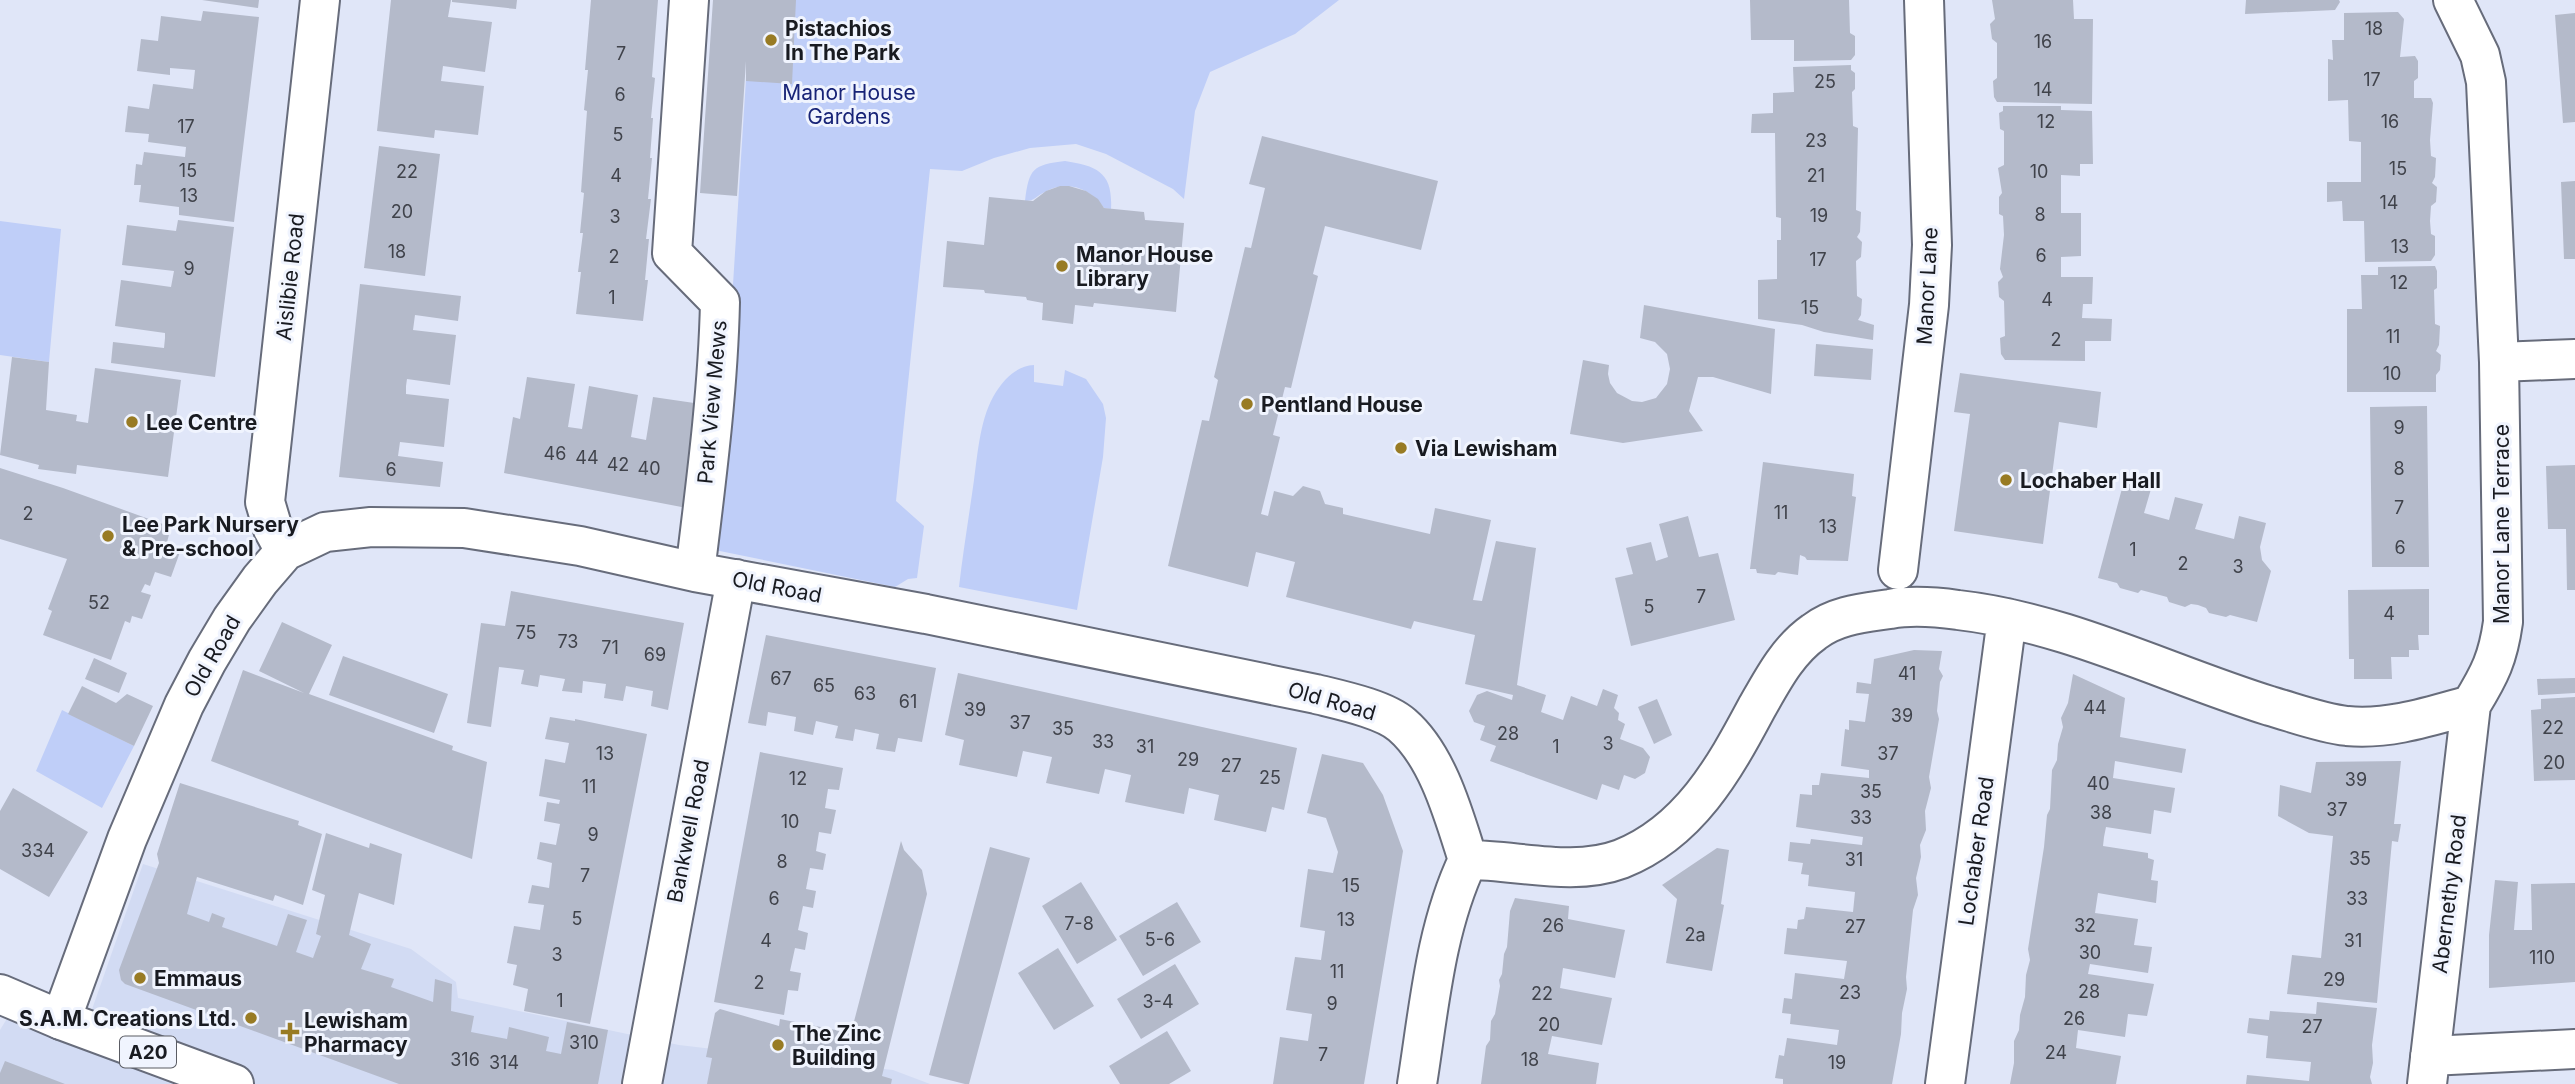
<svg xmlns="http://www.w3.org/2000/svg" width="2575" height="1084" viewBox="0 0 2575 1084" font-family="Inter,sans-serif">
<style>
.built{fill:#d2dbf3}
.green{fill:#bfcef8}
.building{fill:#b4baca}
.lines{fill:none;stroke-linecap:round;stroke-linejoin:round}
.street-casing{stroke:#676c7b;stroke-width:42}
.highway-casing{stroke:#676c7b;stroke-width:42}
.street{stroke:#fff;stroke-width:38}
.highway{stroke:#fff;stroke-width:38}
.poi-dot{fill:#987b24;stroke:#f0f4fe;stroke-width:2.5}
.labels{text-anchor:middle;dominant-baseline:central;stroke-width:6;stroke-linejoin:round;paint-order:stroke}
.number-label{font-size:18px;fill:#40434b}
.shield{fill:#f0f4fe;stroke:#5a5c63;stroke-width:2}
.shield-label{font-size:19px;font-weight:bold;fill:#191b21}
.poi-label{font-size:21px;font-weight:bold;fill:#191b21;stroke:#f0f4fe;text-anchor:start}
.park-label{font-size:21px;fill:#182477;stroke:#f0f4fe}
.street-label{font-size:21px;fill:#191b21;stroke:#f0f4fe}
</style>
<rect width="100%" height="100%" fill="#e0e6f8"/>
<path class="built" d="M143,864L411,949L456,982L458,998L679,1045L893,1070L930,1084H0V1030L14,1007L83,1035Z"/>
<path class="green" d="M751,0H1339L1295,34L1210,72L1195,111L1184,199L1173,189L1106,154L1076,144L1030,148L994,158L962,171L930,169L896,501L924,526L917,578L908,579L895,587L710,549L731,316Z
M1065,161C1098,166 1113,173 1111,209L1104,208C1091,188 1066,179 1045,192C1036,196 1035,201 1025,201C1029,168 1033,165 1065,161Z
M0,221L61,229L49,362L0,355Z
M1034,365V382L1063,386L1065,370L1086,379L1103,404L1106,418L1103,457L1077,610L959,587C963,552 969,516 974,480C978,452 980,417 996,392C1005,378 1017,366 1034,365Z
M62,710L134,746L102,808L36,771Z"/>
<path class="building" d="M202,0H259L258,8Z
M391,0H451L448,17L492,22L485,72L443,66L441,81L484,86L478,135L435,130L434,138L377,131Z
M452,0H517L516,9L452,2Z
M591,0H658L652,77L655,78L651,118H653L650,158H652L648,199H651L646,239H649L645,280H648L643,321L576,314L581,272H578L583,233H580L584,193L581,192L587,111L584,110L588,70H585Z
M713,0H796L792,84L746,81V61L737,196L700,193Z
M1750,0H1849L1850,33L1855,36V55L1851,60L1794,61V40H1751Z
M1992,0H2073L2074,19H2093L2092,104L1997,102L1994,97L1993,81L1997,78V43L1992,39L1990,24L1995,19Z
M2246,0H2339L2340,2L2335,10L2245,14Z
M203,11L259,17L234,222L179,215V207L139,202L141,185H134L136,164L142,165L144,152L185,157L186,147L148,142L149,134L125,132L128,106L149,109L153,84L193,89L195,70L170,68V75L137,71L141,39L158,41L161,16L201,21Z
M2398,12L2404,19L2400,57L2415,56L2418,61V78L2414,81V98H2431L2433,103L2430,140L2431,156L2436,158L2435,177L2432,183L2437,187L2436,202L2431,206L2430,221L2431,234L2435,236V255L2431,261L2365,262L2364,221H2343L2342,201L2327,202V182H2361V142L2349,141L2348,100L2328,101V59L2333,60L2332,40H2344V13Z
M2575,13V122L2563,123L2555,15Z
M1851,65V70L1855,73V89L1852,92L1853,126L1858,128L1856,210L1861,212L1860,232L1857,237L1862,242L1861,257L1856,261L1857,296L1862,299L1861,315L1858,320L1874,325L1873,340L1824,332L1802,325L1758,319V280L1777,279V240H1781V218L1776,217L1775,133H1751L1752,114L1773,113V93L1794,92L1793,67Z
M2003,106H2061V110L2092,111L2093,164H2080V176L2061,175V213H2081V256L2061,257V277H2093L2092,304H2083L2082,318L2112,319L2111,341H2085V361L2005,360L2001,354L2000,338L2005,336L2004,301L1999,297L1998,282L2003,277L2000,269L2004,235L2003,216L1999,214V197L2002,193L1998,168L2004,165V131L2000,129L1999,113L2003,111Z
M1262,136L1438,181L1421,250L1325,226L1313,274L1318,276L1291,388L1285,387L1273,435L1280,437L1261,514L1268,516L1274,491L1293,496L1303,486L1320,491L1325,504L1343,508V514L1430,534L1435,508L1491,520L1473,600L1482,601L1496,541L1536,548L1517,685L1546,695L1541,712L1563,720L1571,696L1597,706L1603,689L1618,695L1614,708L1619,713L1618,720L1625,724L1620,739L1643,748L1650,757L1645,773L1635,779L1624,775L1619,790L1602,784L1597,800L1490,761L1496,746L1480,740L1485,726L1474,722L1469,711L1477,695L1487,691L1512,700L1513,695L1465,684L1475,635L1414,621L1411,629L1286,597L1295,562L1256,552L1248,587L1168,566L1202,420L1209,421L1218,380L1214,377L1245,247L1251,248L1265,188L1249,184Z
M379,146L440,154L425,276L364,268Z
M2575,181V259H2564L2561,182Z
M1060,186H1069L1086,191L1098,199L1104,208L1144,212L1145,220L1184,223L1176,312L1094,303L1093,307L1075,305L1073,324L1042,320L1043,303L1027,300L1026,297L985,293L984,290L943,287L947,241L984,245L989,197L1033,201L1046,191Z
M178,220L234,227L215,377L111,363L113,342L164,348L165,338V333L115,326L121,280L171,287L174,271L122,265L127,225L176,231Z
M2435,266L2437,271V288L2434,290L2435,324L2440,326L2439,345L2436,351L2441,355L2440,370L2436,375V392H2347V309H2362L2361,275H2378V267Z
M360,284L461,296L458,321L415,315L413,330L456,335L450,385L407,379L406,386V394L449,399L444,447L400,442L398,456L443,462L440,487L339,477Z
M1644,305L1775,329L1771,394L1713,377H1698L1689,411L1703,431L1623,443L1570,434L1583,360L1609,365L1608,374L1610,383L1617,393L1632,401L1642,402L1656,398L1667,384L1670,369L1667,354L1655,342L1640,338Z
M1816,344L1873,349L1871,380L1814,376Z
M12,357L49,362L46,410L77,415L76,421L88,423L95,368L181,380L168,477L77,465L76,474L38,469L39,465L0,455Z
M1960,373L2101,392L2097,428L2059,422L2043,544L1954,531L1970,414L1954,412Z
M527,377L575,384L568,427L582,429L589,386L638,395L631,437L646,440L653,397L701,404L692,509L504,473L513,417L520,419Z
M2427,406L2429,567H2372L2370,407Z
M1763,462L1854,474L1852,496L1856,497L1848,561L1807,560L1805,557L1800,555L1798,575L1778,572L1775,575L1757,573L1756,569H1750Z
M2575,465V590H2567L2566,529H2548L2546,466Z
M0,468L63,488L171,527L166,546L180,552L171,577L155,572L150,586L145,584L141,592L151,595L142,619L132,616L130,623L125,621L111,660L43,635L52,611L48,609L67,559L0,539Z
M2124,481L2151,489L2144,513L2169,520L2175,497L2203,504L2195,529L2234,539L2239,516L2266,523L2260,547L2262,560L2271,571L2257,622L2230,615L2226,617L2209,613L2206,608L2198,605L2191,604L2185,607L2169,602L2167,597L2141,590L2138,593L2120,588L2117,583L2098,578Z
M1688,516L1699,557L1718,553L1735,620L1631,646L1615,578L1633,574L1626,548L1651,542L1656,561L1668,557L1659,524Z
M2429,589V635H2418L2419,650H2409V657H2391L2392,679H2354V659H2349L2348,590Z
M511,591L684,623L668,710L651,706L653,691L626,686L623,701L604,698L606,684L583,681L582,693L562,691L565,679L540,675L538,687L521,684L524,670L499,667L491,727L467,723L481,623L505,626Z
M282,622L332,645L309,694L453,746L452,750L487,762L472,859L211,761L243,670L304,693L259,671Z
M766,635L936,668L922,742L898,738L895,752L876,749L879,734L855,729L853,741L835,738L838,726L816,721L813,735L794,731L796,717L768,712L766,726L748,723Z
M1914,650L1942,651L1939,669L1943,676L1940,682L1937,711L1939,719L1929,777L1931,788L1925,811L1926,830L1920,845L1921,857L1916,878L1918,895L1913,910L1906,977L1907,989L1902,1013L1901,1034L1892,1084H1783V1079L1775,1078L1779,1055L1784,1056L1787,1038L1837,1045L1839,1030L1790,1024L1791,1014L1782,1013L1784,998L1792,999L1795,973L1844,979L1847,961L1784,954L1787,928L1797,929L1798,920L1804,919L1806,907L1853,912L1855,892L1808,886L1809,875L1801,874L1803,863L1788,861L1790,842L1810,844L1811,839L1862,845L1863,837L1796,827L1800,794L1812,795V785H1819L1821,773L1869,778V770L1841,766L1845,729L1849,730V720L1865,722L1869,694L1856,693L1857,682L1871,684L1874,659Z
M343,656L448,694L434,733L329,695Z
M94,658L127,673L119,693L85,679Z
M958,673L1297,748L1284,810L1272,807L1266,832L1214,820L1219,795L1189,788L1184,814L1125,802L1131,775L1105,769L1099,794L1046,783L1052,757L1023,751L1017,777L959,765L964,740L945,735Z
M2073,674L2125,698L2120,737L2186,749L2182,773L2115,761L2113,778L2175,788L2171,813L2154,810L2151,834L2106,827L2104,837L2103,846L2148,853V858L2154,860L2151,880L2158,881L2156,903L2098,893L2095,913L2138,919L2134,945L2152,947L2148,973L2090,964L2088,974L2154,984L2147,1016L2128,1014L2125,1037L2078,1030L2076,1048L2121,1056L2116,1084H2010L2014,1063V1041L2019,1030L2020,1015L2025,997L2026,975L2030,960L2028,949L2044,847L2047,815L2050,809L2052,770L2057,760L2058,744L2063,727L2061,718L2068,703Z
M2575,678V693L2538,695L2537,679Z
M82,686L116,703L127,694L153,706L134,746L68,714Z
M2575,697V780L2534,781L2531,710L2541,709V699Z
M1657,699L1672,735L1654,744L1638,707Z
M550,717L575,721V719L647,734L590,1024L524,1011L528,989L513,985L517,965L507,963L514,926L540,930L544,905L528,903L532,885L549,888L552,863L537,859L540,842L556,845L560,824L544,821L547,802L559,804L560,800L539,796L545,759L565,763L569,743L545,739Z
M760,752L843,768L839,790L828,789L825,808L836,810L831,834L819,832L816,851L826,854L823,870L810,868L806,889L816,891L813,908L803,906L798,930L808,933L805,950L795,948L790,971L801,973L798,991L788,990L784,1015L714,1002Z
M1322,754L1363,763L1383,795L1403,851L1364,1084H1273L1280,1037L1308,1041L1312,1014L1286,1010L1295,957L1321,960L1323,946L1325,931L1300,927L1308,869L1333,873L1338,852L1326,818L1307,813Z
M2401,761L2394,824H2401L2398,842L2392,841L2377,1003L2287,994L2292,955L2321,958L2333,836L2309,833L2278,816L2280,785L2311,793L2316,762Z
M180,783L299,821L298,825L322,834L303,905L275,895L273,901L197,877L187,914L209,922L212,913L225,918L222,927L277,946L288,914L307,920L296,952L313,958L321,936L316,934L325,895L312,890L326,833L369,848L370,843L402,854L394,905L359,893L349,935L371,944L361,969L394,979L391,987L433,1002L435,979L452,984L451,1011L474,1016L471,1032L507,1039L509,1027L549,1037L546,1051L561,1054L567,1022L608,1030L598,1084H399L125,984L121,980L119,970L159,863L157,854Z
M13,788L88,832L49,897L0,869V811Z
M901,841L904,850L922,870L927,894L882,1076L892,1079L891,1084H707L712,1058L706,1057L715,1013L720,1009L779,1026L780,1019L851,1033Z
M990,847L1030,858L969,1084H965L929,1075Z
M1717,848L1729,850L1721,904L1724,905L1712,971L1666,963L1677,899L1662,885Z
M2495,880L2518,882L2514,930H2532L2531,884L2575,883V982L2489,988V935Z
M1081,882L1117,940L1077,964L1042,906Z
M1515,898L1569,906L1568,919L1625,930L1615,978L1563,968L1560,988L1612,998L1602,1045L1552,1036L1548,1054L1599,1063L1596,1084H1481L1486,1046L1490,1040L1491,1021L1495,1014L1500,986L1499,980L1502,974L1504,954L1507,947L1510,911Z
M1177,902L1201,942L1143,976L1119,936Z
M1058,948L1094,1006L1054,1030L1018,973Z
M1175,964L1199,1004L1141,1039L1117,999Z
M2317,1002L2377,1008L2372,1045L2373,1063L2370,1077L2372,1084H2246L2247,1075L2309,1081L2311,1062L2266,1058L2268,1036L2247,1033L2249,1018L2269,1020L2270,1011L2316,1014Z
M1167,1031L1191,1071L1169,1084H1120L1109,1066Z
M5,1061L65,1084H0V1073Z"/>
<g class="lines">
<defs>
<path id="street" d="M689,0L672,253L720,302C718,392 706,482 695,572
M2499,362L2575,359
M285,551L273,529L265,502L320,0
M1898,570L1929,305L1932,245L1924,0
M1468,860C1518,860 1573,877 1621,859C1689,832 1724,769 1756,709C1772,681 1787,651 1814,632C1836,615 1863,613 1890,609C1912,605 1936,607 1958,610C2066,622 2167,674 2270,706C2295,713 2321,723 2347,726C2390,730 2431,716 2471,705C2490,674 2498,658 2503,622L2499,362L2486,82L2480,55L2453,0
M61,1020L127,839L184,705L207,661L232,619L260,580L285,551L325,532L371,527L464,528L580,546L695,572L926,614L1316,694C1340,700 1384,709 1402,725C1438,756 1454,816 1468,860C1435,929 1429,1009 1417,1084
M2430,1056L2575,1049
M642,1084L736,579
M1945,1084L2007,618
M2427,1084L2471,705"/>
<path id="highway" d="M0,994L61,1020L234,1084"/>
</defs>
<use href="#street" class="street-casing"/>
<use href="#highway" class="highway-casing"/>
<use href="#street" class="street"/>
<use href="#highway" class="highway"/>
</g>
<g class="poi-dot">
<circle cx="771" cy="40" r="7"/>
<circle cx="1062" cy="266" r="7"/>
<circle cx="1247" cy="404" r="7"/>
<circle cx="132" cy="422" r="7"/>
<circle cx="1401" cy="448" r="7"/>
<circle cx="2006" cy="480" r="7"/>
<circle cx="108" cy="536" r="7"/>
<circle cx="140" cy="978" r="7"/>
<circle cx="251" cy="1018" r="7"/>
<path d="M286.5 1021.5h7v7h7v7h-7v7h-7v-7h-7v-7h7z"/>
<circle cx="778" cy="1045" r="7"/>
</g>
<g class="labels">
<g class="number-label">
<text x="2374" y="28">18</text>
<text x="2043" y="41">16</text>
<text x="621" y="53">7</text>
<text x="2372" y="79">17</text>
<text x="1825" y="81">25</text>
<text x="2043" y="89">14</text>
<text x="620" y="94">6</text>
<text x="2046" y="121">12</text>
<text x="2390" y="121">16</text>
<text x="186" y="126">17</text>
<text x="618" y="134">5</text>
<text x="1816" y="140">23</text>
<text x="2398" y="168">15</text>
<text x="188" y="170">15</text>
<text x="407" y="171">22</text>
<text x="2039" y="171">10</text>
<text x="616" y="175">4</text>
<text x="1816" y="175">21</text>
<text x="189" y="195">13</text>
<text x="2389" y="202">14</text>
<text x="402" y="211">20</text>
<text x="2040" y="214">8</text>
<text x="1819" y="215">19</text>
<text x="615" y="216">3</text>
<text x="2400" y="246">13</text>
<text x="397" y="251">18</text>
<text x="2041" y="255">6</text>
<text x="614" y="256">2</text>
<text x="1818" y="259">17</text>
<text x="189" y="268">9</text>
<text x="2399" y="282">12</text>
<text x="612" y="297">1</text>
<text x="2047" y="299">4</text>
<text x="1810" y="307">15</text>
<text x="2393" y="336">11</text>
<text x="2056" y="339">2</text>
<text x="2392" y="373">10</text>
<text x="2399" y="427">9</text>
<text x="555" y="453">46</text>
<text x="587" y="457">44</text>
<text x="618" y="464">42</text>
<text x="649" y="468">40</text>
<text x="2399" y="468">8</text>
<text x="391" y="469">6</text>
<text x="2399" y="507">7</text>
<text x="1781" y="512">11</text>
<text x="28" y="513">2</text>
<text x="1828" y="526">13</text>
<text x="2400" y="547">6</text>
<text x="2133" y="549">1</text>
<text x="2183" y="563">2</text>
<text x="2238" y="566">3</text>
<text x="1701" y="596">7</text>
<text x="99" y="602">52</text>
<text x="1649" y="606">5</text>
<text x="2389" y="613">4</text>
<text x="526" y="632">75</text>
<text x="568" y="641">73</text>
<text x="610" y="647">71</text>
<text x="655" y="654">69</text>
<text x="1907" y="673">41</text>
<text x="781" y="678">67</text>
<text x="824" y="685">65</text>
<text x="865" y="693">63</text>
<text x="908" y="701">61</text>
<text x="2095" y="707">44</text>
<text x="975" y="709">39</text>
<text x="1902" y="715">39</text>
<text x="1020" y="722">37</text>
<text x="2553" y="727">22</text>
<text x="1063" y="728">35</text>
<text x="1508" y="733">28</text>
<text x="1103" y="741">33</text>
<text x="1608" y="743">3</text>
<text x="1145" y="746">31</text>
<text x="1556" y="746">1</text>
<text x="605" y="753">13</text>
<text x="1888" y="753">37</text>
<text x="1188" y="759">29</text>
<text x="2554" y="762">20</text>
<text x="1231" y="765">27</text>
<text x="1270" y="777">25</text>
<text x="798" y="778">12</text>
<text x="2356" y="779">39</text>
<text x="2098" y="783">40</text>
<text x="589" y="786">11</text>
<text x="1871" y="791">35</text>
<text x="2337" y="809">37</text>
<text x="2101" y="812">38</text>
<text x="1861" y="817">33</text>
<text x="790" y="821">10</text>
<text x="593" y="834">9</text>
<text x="38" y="850">334</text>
<text x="2360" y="858">35</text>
<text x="1854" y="859">31</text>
<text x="782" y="861">8</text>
<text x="585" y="875">7</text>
<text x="1351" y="885">15</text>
<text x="774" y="898">6</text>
<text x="2357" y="898">33</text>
<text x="577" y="918">5</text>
<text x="1346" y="919">13</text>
<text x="1079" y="923">7-8</text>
<text x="1553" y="925">26</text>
<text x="2085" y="925">32</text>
<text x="1855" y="926">27</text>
<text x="1695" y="934">2a</text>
<text x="1160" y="939">5-6</text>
<text x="766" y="940">4</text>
<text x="2353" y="940">31</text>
<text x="2090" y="952">30</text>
<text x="557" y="954">3</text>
<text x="2542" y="957">110</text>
<text x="1337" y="971">11</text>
<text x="2334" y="979">29</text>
<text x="759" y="982">2</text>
<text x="2089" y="991">28</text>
<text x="1850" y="992">23</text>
<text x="1542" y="993">22</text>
<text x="560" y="1000">1</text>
<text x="1158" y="1001">3-4</text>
<text x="1332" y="1003">9</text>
<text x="2074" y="1018">26</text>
<text x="1549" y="1024">20</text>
<text x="2312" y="1026">27</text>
<text x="584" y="1042">310</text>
<text x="2056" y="1052">24</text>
<text x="1323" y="1054">7</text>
<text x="465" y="1059">316</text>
<text x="1530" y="1059">18</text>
<text x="504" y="1062">314</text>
<text x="1837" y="1062">19</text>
</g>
<rect class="shield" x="120" y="1036.5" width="56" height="31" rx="5"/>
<g class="shield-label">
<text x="148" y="1052">A20</text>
</g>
<g class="poi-label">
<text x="785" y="28">Pistachios<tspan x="785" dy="24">In The Park</tspan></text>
<text x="1076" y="254">Manor House<tspan x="1076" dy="24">Library</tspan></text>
<text x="1261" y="404">Pentland House</text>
<text x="146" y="422">Lee Centre</text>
<text x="1415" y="448">Via Lewisham</text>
<text x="2020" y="480">Lochaber Hall</text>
<text x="122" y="524">Lee Park Nursery<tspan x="122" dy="24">&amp; Pre-school</tspan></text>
<text x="154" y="978">Emmaus</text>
<text x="237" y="1018" text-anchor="end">S.A.M. Creations Ltd.</text>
<text x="304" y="1020">Lewisham<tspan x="304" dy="24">Pharmacy</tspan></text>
<text x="792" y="1033">The Zinc<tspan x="792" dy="24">Building</tspan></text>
</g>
<g class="park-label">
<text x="849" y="92">Manor House<tspan x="849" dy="24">Gardens</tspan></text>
</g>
<g class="street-label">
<text transform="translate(290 277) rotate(-84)">Aislibie Road</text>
<text transform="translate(1927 286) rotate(-87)">Manor Lane</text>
<text transform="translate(712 402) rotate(-85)">Park View Mews</text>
<text transform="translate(2501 524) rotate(-90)">Manor Lane Terrace</text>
<text transform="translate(777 587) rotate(11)">Old Road</text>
<text transform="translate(212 656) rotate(-60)">Old Road</text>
<text transform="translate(1332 701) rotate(16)">Old Road</text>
<text transform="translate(688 831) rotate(-79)">Bankwell Road</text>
<text transform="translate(1976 851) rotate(-82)">Lochaber Road</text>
<text transform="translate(2449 894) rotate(-83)">Abernethy Road</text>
</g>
</g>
</svg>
